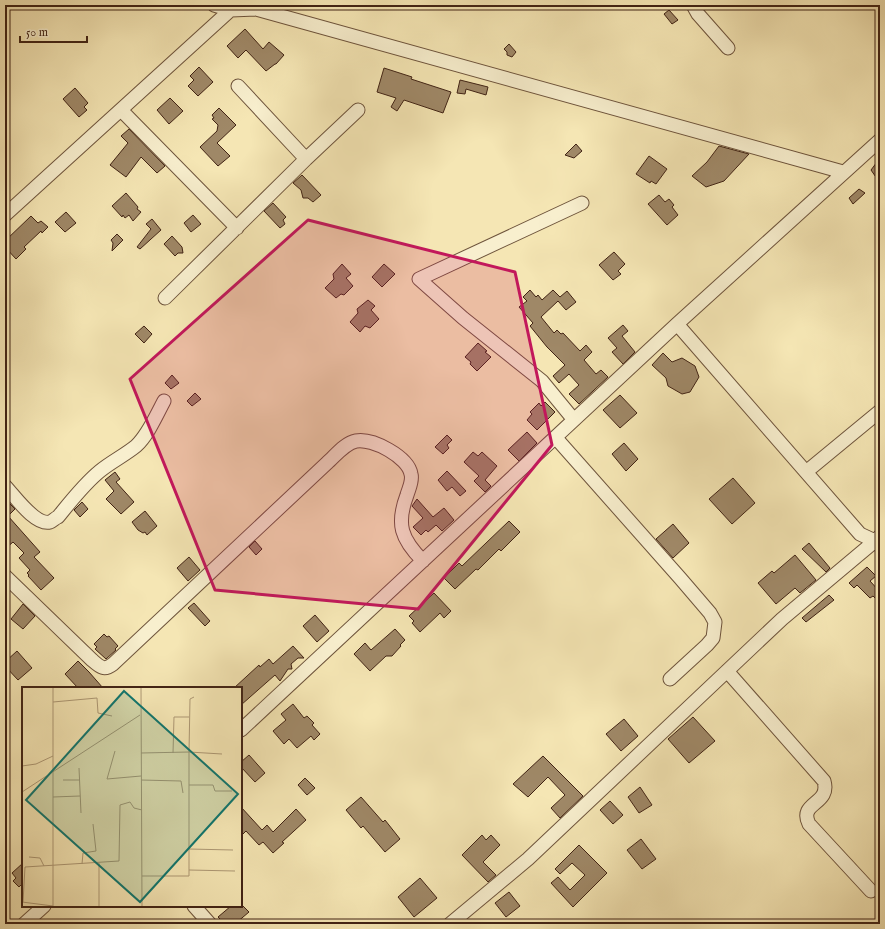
<svg xmlns="http://www.w3.org/2000/svg" width="885" height="929" viewBox="0 0 885 929" font-family="'IM FELL English',serif">
<style>
.building{fill:#9f8867;stroke:#412314}
.lines{fill:none;stroke-linecap:round;stroke-linejoin:round}
.minor-casing{stroke:#6e543c;stroke-width:15}
.minor{stroke:#f8efce;stroke-width:13}
.marked{fill:#c2185b;fill-opacity:0.2;stroke:#c2185b;stroke-width:3;stroke-linejoin:round}
.inset-road{fill:none;stroke:#ad9874;stroke-width:1}
.view{fill:#0f766e;fill-opacity:0.15;stroke:#0f766e;stroke-width:2}
.inset-edge{fill:none;stroke:#412314;stroke-width:2}
</style>
<rect width="100%" height="100%" fill="#f5e6b4"/>
<filter id="stains"><feTurbulence type="fractalNoise" baseFrequency=".005" numOctaves="4"/><feColorMatrix values="0 0 0 0 .2 0 0 0 0 .09 0 0 0 0 .02 0 0 0 .5 -.17"/></filter>
<radialGradient id="worn" r=".72"><stop offset=".6" stop-color="#630" stop-opacity="0"/><stop offset="1" stop-color="#630" stop-opacity=".3"/></radialGradient>
<path class="building" d="M669,10L678,20L672,24L664,14Z
M245,29L263,49L269,42L284,55L276,64H275L266,71L246,50L238,58L227,46Z
M509,44L516,52L512,57L507,55V52L504,49Z
M199,67L213,82L198,96L188,86L194,80L190,76Z
M384,68L412,77L411,79L451,92L443,113L404,100L397,111L391,107L396,98L377,92Z
M460,80L488,87L486,95L466,89L465,94L457,93Z
M75,88L88,103L84,107L87,110L79,117L63,99Z
M170,98L183,111L169,124L157,110Z
M219,108L236,125L217,143L230,156L218,166L200,147L217,131L218,125L212,119L214,118L212,115Z
M129,129L165,166L157,173L141,157L126,177L110,165L128,143L121,136Z
M576,144L582,151L574,158L565,155Z
M719,146L749,154L724,181L706,187L692,176L707,162Z
M649,156L667,169L656,184L651,181L650,183L636,174Z
M880,158V183L871,170Z
M302,175L321,195L313,202L308,198H303L301,190L293,183Z
M859,189L865,193L853,204L849,198Z
M126,193L138,207L137,209L141,212L133,221L129,215L125,218L123,215L122,217L112,206Z
M659,195L665,202L669,199L674,205L672,207L678,215L667,225L648,204Z
M273,203L286,217L283,220L285,224L280,228L264,211Z
M66,212L76,223L65,232L55,222Z
M193,215L201,224L191,232L184,223Z
M31,216L38,223L41,221L48,227L42,233L41,231L24,247L26,249L16,259L5,247V241Z
M152,219L161,230L140,249L137,247L151,229L146,224Z
M117,234L123,240L112,251L113,243L111,240Z
M172,236L182,247L183,253H178L175,256L164,244Z
M614,252L625,264L618,271L621,274L613,280L599,265Z
M342,264L351,274L346,278L353,286L344,295L341,294L336,298L325,288L334,279L333,274Z
M384,264L395,274L382,287L372,277Z
M530,290L536,297L538,295L542,300L553,290L560,297L567,291L576,302L566,310L558,301L541,317L554,333L557,330L561,334L563,333L580,351L586,345L592,352L584,360L596,374L601,370L608,377L579,404L569,394L579,385L569,374L559,383L553,376L565,365L547,347L530,326L533,323L519,307L527,301L523,297Z
M368,300L375,306L371,310L379,319L370,328L365,326L360,332L350,322L358,313L357,309Z
M623,325L628,331L622,336L635,352L623,364L612,352L617,348L608,338Z
M144,326L152,334L144,343L135,334Z
M478,343L487,351L485,352L491,357L477,371L470,364L471,362L465,357Z
M663,353L672,362L682,358L695,366L699,377L690,392L682,394L668,386L666,378L652,365Z
M172,375L179,383L171,389L165,383Z
M195,393L201,399L192,406L187,401Z
M620,395L637,413L620,428L603,410Z
M545,402L555,412L537,430L527,420L532,414L530,412L539,403L541,406Z
M527,432L537,443L519,461L508,450Z
M447,435L452,440L447,445L449,448L443,454L435,447Z
M624,443L638,459L626,471L612,454Z
M473,452L478,456L482,452L497,466L485,480L491,486L485,492L474,481L479,476L464,462Z
M447,471L466,491L460,496L452,487L447,491L438,480Z
M115,472L120,479L116,482L134,502L121,514L106,499L114,491L105,480Z
M733,478L755,503L732,524L709,499Z
M417,499L433,517L444,508L454,520L442,531L436,525L428,532L426,530L421,535L413,527L423,518L412,506Z
M82,502L88,509L80,517L74,510Z
M9,503L15,509L8,516L40,552L34,557L54,578L41,590L28,576L29,575L27,573L30,570L19,558L24,553L13,542L5,549V506Z
M145,511L157,526L147,535L145,532L143,533L138,530L132,522Z
M509,521L520,532L501,551L499,549L478,570L476,569L455,589L444,578L459,563L462,566Z
M673,524L689,543L673,558L656,539Z
M255,541L262,549L256,555L249,547Z
M809,543L830,568L826,572L802,549Z
M795,555L816,580L800,593L795,588L776,604L758,583L772,571L774,573Z
M189,557L200,570L188,581L177,568Z
M867,567L876,576L870,581L880,592V603L873,596L870,598L857,585L854,588L849,583Z
M434,593L451,611L444,618L440,613L420,632L412,623L414,621L409,616Z
M829,595L834,600L806,622L802,618Z
M194,603L210,621L205,626L188,608Z
M23,604L35,616L23,629L11,619Z
M315,615L329,631L317,642L303,626Z
M395,629L405,640L400,645L401,646L392,656H386L370,671L354,654L365,643L371,650Z
M104,634L107,637L109,636L118,646L115,649L116,650L106,659L95,649L97,647L94,644Z
M293,646L304,658H298L291,664L292,669H288L280,681L275,675L241,705V688H234L259,665L260,667L269,659L273,664Z
M17,651L32,668L18,680L5,666V662Z
M78,661L89,672L103,688H78L65,674Z
M293,704L304,718L307,716L314,723L312,725L320,734L314,740L311,736L297,748L289,739L284,744L273,731L286,720L281,714Z
M693,717L715,741L689,763L668,739Z
M624,719L638,736L621,751L606,734Z
M249,755L265,773L255,782L241,767V762Z
M543,756L583,796L560,818L551,808L565,795L548,777L528,797L513,784Z
M305,778L315,788L307,795L298,785Z
M640,787L652,805L639,813L628,797Z
M361,797L383,822L385,820L400,839L385,852L363,826L361,828L346,810Z
M610,801L623,815L613,824L600,810Z
M241,807L262,830L267,825L273,832L296,809L306,820L282,842L284,843L273,853L263,842L259,845L246,831L241,836Z
M482,835L486,840L491,835L500,845L483,862L496,875L488,882L462,855Z
M641,839L656,859L642,869L627,850Z
M579,845L607,873L573,907L551,883L558,877L570,890L585,875L572,863L560,874L555,869Z
M23,863V886L22,884L19,887L13,881L16,878L12,873Z
M420,878L437,898L414,917L398,897Z
M509,892L520,906L506,917L495,903Z
M231,906H243L249,912L236,923L234,921L231,924H225L218,917Z"/>
<g class="lines">
<defs>
<path id="minor" d="M214,5L231,10L256,9L843,172
M693,5L698,14L728,48
M238,86L306,159
M121,110L237,228
M5,215L236,5
M165,298L306,159L358,110
M677,324L860,534L875,541L880,536
M574,420L542,381L463,318L419,279L582,203
M556,438L680,578L710,613L715,622L713,638L707,645L670,679
M806,472L880,411
M5,486C14,495 35,526 50,522C53,521 55,518 58,517C71,501 84,484 100,471C111,462 125,455 136,446C148,435 156,416 164,401
M5,576L92,660C100,667 104,671 113,664L327,463C335,456 345,443 356,441C373,438 408,457 411,474C413,481 409,488 407,495C396,524 401,539 423,561
M727,671L824,781C831,805 798,802 809,824L871,891
M241,730L677,324L880,140
M194,906L210,924
M24,924L44,906
M450,924L528,859L782,619L875,541L880,546"/>
</defs>
<use href="#minor" class="minor-casing"/>
<use href="#minor" class="minor"/>
</g>
<path class="marked" d="M308,220L515,272L552,445L418,609L215,590L130,379Z"/>
<g transform="translate(22 687)">
<rect width="220" height="220" fill="#f5e6b4"/>
<path class="inset-road" d="M31,0V220M119,0L120,220M31,15L75,11L76,26L90,29M93,64L85,92L119,89M119,66L167,65L168,12L172,10M151,66L152,30H167M0,79L14,77L31,69M57,81L59,126M41,93H57M119,93L159,94L161,106M167,98H191L193,104H210M0,105L118,28M31,110L58,109M167,162L211,163M7,170L18,171L22,179M60,177L61,166L74,164L71,137M167,183L213,184M120,189H167V65L200,67M0,215L31,219M1,215L3,180L97,174L98,118L108,115L112,121L120,123M77,220V176"/>
<path class="view" d="M102,4L216,107L118,215L4,113Z"/>
<rect width="220" height="220" class="inset-edge"/>
</g>
<rect width="885" height="929" fill="none" stroke="#f5e6b4" stroke-width="20"/>
<rect x="6" y="6" width="873" height="917" fill="none" stroke="#412314" stroke-width="2"/>
<rect x="10" y="10" width="865" height="909" fill="none" stroke="#412314"/>
<path d="M20 36v6h67v-6" fill="none" stroke="#412314" stroke-width="2"/>
<text x="26" y="36" font-size="12" fill="#412314" stroke="#f8efce" stroke-width="3" paint-order="stroke">50 m</text>
<rect width="100%" height="100%" filter="url(#stains)"/>
<rect width="100%" height="100%" fill="url(#worn)"/>
</svg>
